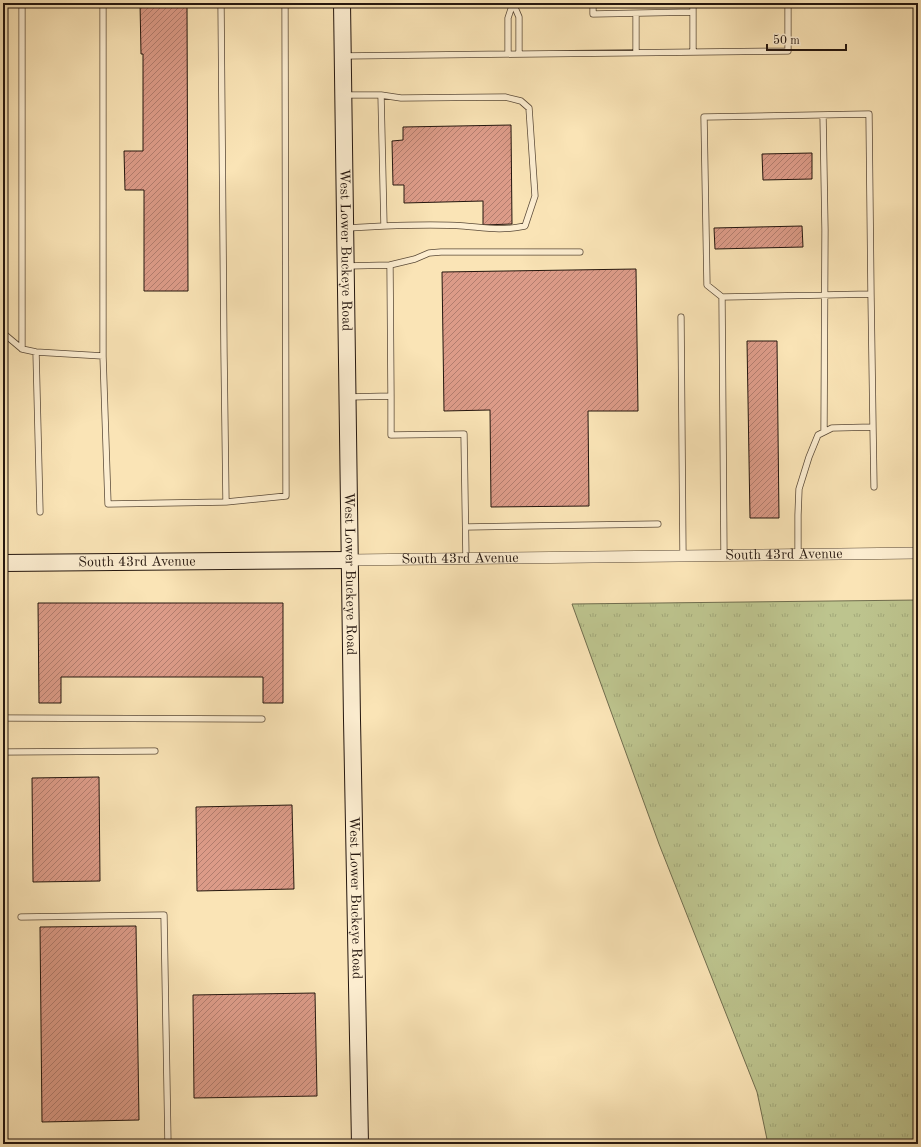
<svg xmlns="http://www.w3.org/2000/svg" width="921" height="1147" viewBox="0 0 921 1147" font-family="'Old Standard TT',serif">
<style>
.grass{fill:url(#grass-tufts);stroke:#706d4e}
.building{fill:url(#building-hatch);stroke:#24160e}
.lines{fill:none;stroke-linecap:round;stroke-linejoin:round}
.service-casing{stroke:#5a4a38;stroke-width:7}
.minor-casing{stroke:#5a4a38;stroke-width:12}
.secondary-casing{stroke:#24160e;stroke-width:18}
.service{stroke:#fcedd0;stroke-width:5.5}
.minor{stroke:#fcedd0;stroke-width:11}
.secondary{stroke:#fcedd0;stroke-width:16}
.labels{text-anchor:middle;dominant-baseline:central;stroke-width:3;stroke-linejoin:round;paint-order:stroke}
.street-label{font-size:14px;fill:#24160e;stroke:#fcedd0}
</style>
<defs>
<pattern id="grass-tufts" width="24" height="20" patternUnits="userSpaceOnUse"><rect width="24" height="20" fill="#bdc48e"/><path d="M3 7l-1-3M5 7V3M7 7l1-3M15 17l-1-3M17 17v-4M19 17l1-3" fill="none" stroke="#a2a879"/></pattern>
<pattern id="building-hatch" width="6" height="6" patternUnits="userSpaceOnUse"><rect width="6" height="6" fill="#dc9b88"/><path d="M-1 1l2-2M0 6l6-6M5 7l2-2" fill="none" stroke="#b27d6e"/></pattern>
</defs>
<rect width="100%" height="100%" fill="#fae4b6"/>
<filter id="stains"><feTurbulence type="fractalNoise" baseFrequency=".005" numOctaves="4"/><feColorMatrix values="0 0 0 0 .2 0 0 0 0 .09 0 0 0 0 .02 0 0 0 .5 -.17"/></filter>
<radialGradient id="worn" r=".72"><stop offset=".6" stop-color="#630" stop-opacity="0"/><stop offset="1" stop-color="#630" stop-opacity=".3"/></radialGradient>
<path class="grass" d="M918,600V1144H768L757,1092L659,844L572,604Z"/>
<path class="building" d="M140,3H187L188,291H144V190H125L124,151H143V54H141Z
M511,125L512,224L483,225V201L404,203V185H393L392,141L403,140V127Z
M812,153V179L763,180L762,154Z
M802,226L803,247L715,249L714,228Z
M636,269L638,411H588L589,506L491,507L490,410L444,411L442,272Z
M747,341H777L779,518H750Z
M38,603H283V703H263V677H61V703H39Z
M99,777L100,881L33,882L32,778Z
M292,805L294,889L197,891L196,807Z
M136,926L139,1120L42,1122L40,927Z
M315,993L317,1096L194,1098L193,995Z"/>
<g class="lines">
<defs>
<path id="service" d="M22,3V349
M103,3V356L108,504L226,502L224,353L221,3
M513,3L519,17V54
M593,3V14L693,12
M636,14V52
M693,52V3
M508,54V18L513,3
M343,56L788,51V3
M345,95H381L384,226L347,228
M381,95L401,98L505,97L521,101L529,108L535,196L525,226C501,231 487,228 464,226C437,224 410,225 384,226
M823,115L825,230L824,432
M390,265L415,259L429,253L441,252H580
M347,266L390,265L391,396L349,397
M722,297L707,285L704,117L869,114L871,294
M681,317L683,556
M3,333L22,349L36,352L103,356
M36,352L40,512
M391,396V435L464,434L466,559
M873,427L874,487
M226,502L286,496L285,3
M466,527L658,524
M724,556L722,297L871,294L873,427L832,428L818,435L809,457L799,489L798,515V555
M3,718L262,719
M3,752L155,751
M21,917L164,915L168,1144"/>
<g id="minor">
<path id="s1" d="M350,560L918,553"/>
</g>
<g id="secondary">
<path id="s2" d="M342,3L352,720L360,1144"/>
<path id="s3" d="M3,563L350,560"/>
</g>
</defs>
<use href="#service" class="service-casing"/>
<use href="#minor" class="minor-casing"/>
<use href="#secondary" class="secondary-casing"/>
<use href="#service" class="service"/>
<use href="#minor" class="minor"/>
<use href="#secondary" class="secondary"/>
</g>
<g class="labels">
<g class="street-label">
<text stroke="none"><textPath href="#s2" startOffset="247">West Lower Buckeye Road</textPath></text>
<text stroke="none"><textPath href="#s1" startOffset="434">South 43rd Avenue</textPath></text>
<text stroke="none"><textPath href="#s1" startOffset="110">South 43rd Avenue</textPath></text>
<text stroke="none"><textPath href="#s3" startOffset="134">South 43rd Avenue</textPath></text>
<text stroke="none"><textPath href="#s2" startOffset="571">West Lower Buckeye Road</textPath></text>
<text stroke="none"><textPath href="#s2" startOffset="895">West Lower Buckeye Road</textPath></text>
</g>
</g>
<rect width="921" height="1147" fill="none" stroke="#fae4b6" stroke-width="16"/>
<rect x="4" y="4" width="913" height="1139" fill="none" stroke="#24160e" stroke-width="2"/>
<rect x="8" y="8" width="905" height="1131" fill="none" stroke="#24160e"/>
<path d="M767 44v6h79v-6" fill="none" stroke="#24160e" stroke-width="2"/>
<text x="773" y="44" font-size="12" fill="#24160e" stroke="#fcedd0" stroke-width="3" paint-order="stroke">50 m</text>
<rect width="100%" height="100%" filter="url(#stains)"/>
<rect width="100%" height="100%" fill="url(#worn)"/>
</svg>
